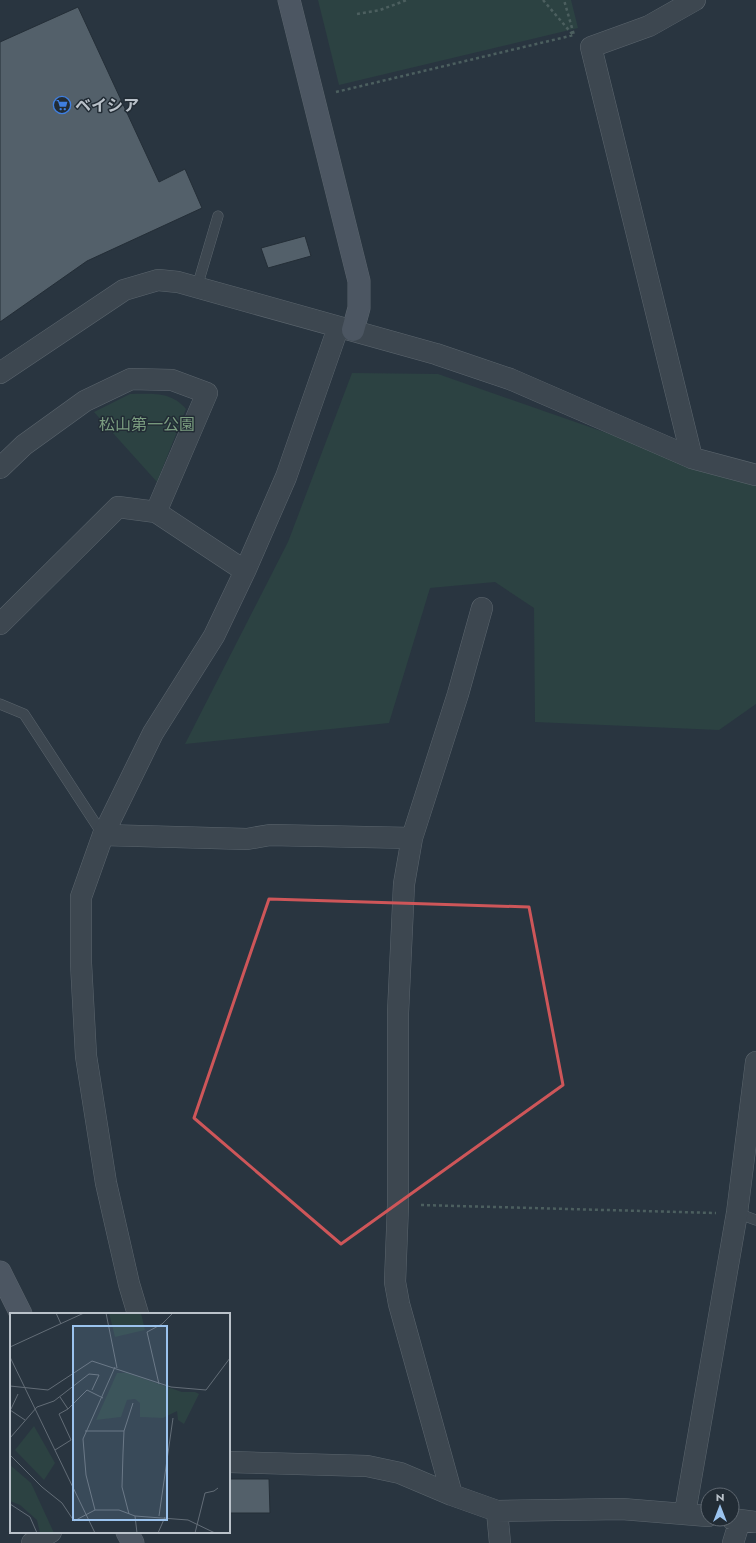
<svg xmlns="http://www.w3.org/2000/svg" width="756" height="1543" viewBox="0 0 756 1543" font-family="Jost,'Noto Sans JP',sans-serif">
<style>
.green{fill:#2c4242}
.building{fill:#53606a;stroke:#242e37}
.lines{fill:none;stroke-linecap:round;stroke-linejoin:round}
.lane-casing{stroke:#5b656d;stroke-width:11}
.street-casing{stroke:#5b656d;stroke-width:22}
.secondary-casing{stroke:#5b656d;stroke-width:23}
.path{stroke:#4c5f5f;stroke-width:2.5;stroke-dasharray:3 3;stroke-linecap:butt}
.lane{stroke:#3d4750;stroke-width:10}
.street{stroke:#3d4750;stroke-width:21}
.secondary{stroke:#4c5662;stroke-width:22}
.marked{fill:none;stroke:#ce5659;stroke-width:3;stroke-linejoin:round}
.labels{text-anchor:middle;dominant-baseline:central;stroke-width:3;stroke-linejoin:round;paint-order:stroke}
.poi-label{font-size:16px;font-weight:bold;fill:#bac2ca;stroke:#222c35;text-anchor:start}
.park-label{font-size:16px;fill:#7b9d80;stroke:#222c35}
.inset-road{fill:none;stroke:#636d77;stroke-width:1}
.view{fill:#9bc3ee;fill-opacity:0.15;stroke:#9bc3ee;stroke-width:2}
.inset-edge{fill:none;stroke:#bac2ca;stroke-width:2}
</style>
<rect width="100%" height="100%" fill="#293540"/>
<path class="green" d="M318,0H571L578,28L339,85Z
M352,373L438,374L756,485V704L719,730L535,722L534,608L495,582L430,588L389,723L185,744L288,542Z
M130,394C151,394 171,391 186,409L157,482L94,412Z"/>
<path class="building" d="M78,7L159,182L185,169L202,208L87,261L0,322V42Z
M305,236L311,256L268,268L261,248Z
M229,1479H269L270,1513H229Z"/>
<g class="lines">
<defs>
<path id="lane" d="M197,287L218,216
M0,704L24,714L103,835
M737,1213L756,1220"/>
<path id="street" d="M0,373L124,290L158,280L178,282L436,354L510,379L692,458L756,475
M692,458L591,47L649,26L695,0
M0,468L24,445L85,401L131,379L172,380L207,393L156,512
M0,624L118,507L156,512L245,571
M103,835L247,839L270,835L412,838
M138,1314L129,1284L106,1183L86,1056L81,963V897L103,835L153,733L214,636L245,571L286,477L338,328
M229,1462L367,1466L400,1473L452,1495L497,1511L622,1509L708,1516
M452,1495L399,1304L395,1282L398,1205V1013L404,884L412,838L458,694L482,608
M497,1511L500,1543
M685,1513L737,1213L756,1062
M732,1519L756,1522
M32,1543L51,1532
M733,1543L740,1520"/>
<path id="secondary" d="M289,0L359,281V308L353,330
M0,1272L21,1314
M127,1532L133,1543"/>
</defs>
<use href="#lane" class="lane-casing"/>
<use href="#street" class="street-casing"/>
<use href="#secondary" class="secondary-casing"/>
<path class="path" d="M543,0L573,35
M357,14L380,10L407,0
M336,92L574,35L564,0
M421,1205L716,1213"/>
<use href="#lane" class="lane"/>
<use href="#street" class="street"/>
<use href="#secondary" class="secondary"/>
</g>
<path class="marked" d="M269,899L529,907L563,1085L341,1244L194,1118Z"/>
<defs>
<symbol id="supermarket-ring" viewBox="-11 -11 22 22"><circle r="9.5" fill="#222c35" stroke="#3f7fe0" stroke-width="1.5"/><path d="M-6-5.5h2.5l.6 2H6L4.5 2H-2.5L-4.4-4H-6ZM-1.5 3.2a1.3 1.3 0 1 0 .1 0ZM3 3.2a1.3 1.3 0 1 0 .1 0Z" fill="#3f7fe0"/></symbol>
</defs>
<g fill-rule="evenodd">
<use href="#supermarket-ring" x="52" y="95" width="20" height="20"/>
</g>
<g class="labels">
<g class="poi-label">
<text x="75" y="105">ベイシア</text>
</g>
<g class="park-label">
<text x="147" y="424">松山第一公園</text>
</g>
</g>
<g transform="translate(10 1313)">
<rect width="220" height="220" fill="#293540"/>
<path d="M99,0H131L135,17L105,24ZM107,60H117L172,79H185L189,81L174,111L168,107L167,98L153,105L130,104V90L125,86L117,87L111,104L86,107ZM24,113L45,150L34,167L5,137ZM0,152L21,170L44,220H30L27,207L10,192L0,188Z" fill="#2c4242"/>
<path class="inset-road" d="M46,0L51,11M96,0L107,55M0,34L74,0M0,44L85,220M149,71L137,19L152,11L163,0M0,73L38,77L82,48L161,74L196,77L220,45M50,84L58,96M1,96L8,81M0,97L15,107M75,118H114M0,125L27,94L44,88L79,61L89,62L82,77M45,137L61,127L49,101L58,96L77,77L93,85M0,142L32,174L52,190L64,208L85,197H109L125,203L178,207L205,220M0,191L20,204L27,220M85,197L76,162L73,126L105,54M119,201L112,174L113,140L114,118L123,90M125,203L127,220M149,203L163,105M148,220L155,204M185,220L195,180L204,178L208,175"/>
<path class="view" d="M63,13H157V207H63Z"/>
<rect width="220" height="220" class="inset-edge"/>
</g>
<g transform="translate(720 1507)"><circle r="19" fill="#222c35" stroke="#5f6871"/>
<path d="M0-3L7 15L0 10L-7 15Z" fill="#9bc3ee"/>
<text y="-6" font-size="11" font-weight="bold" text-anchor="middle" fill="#bac2ca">N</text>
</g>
</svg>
